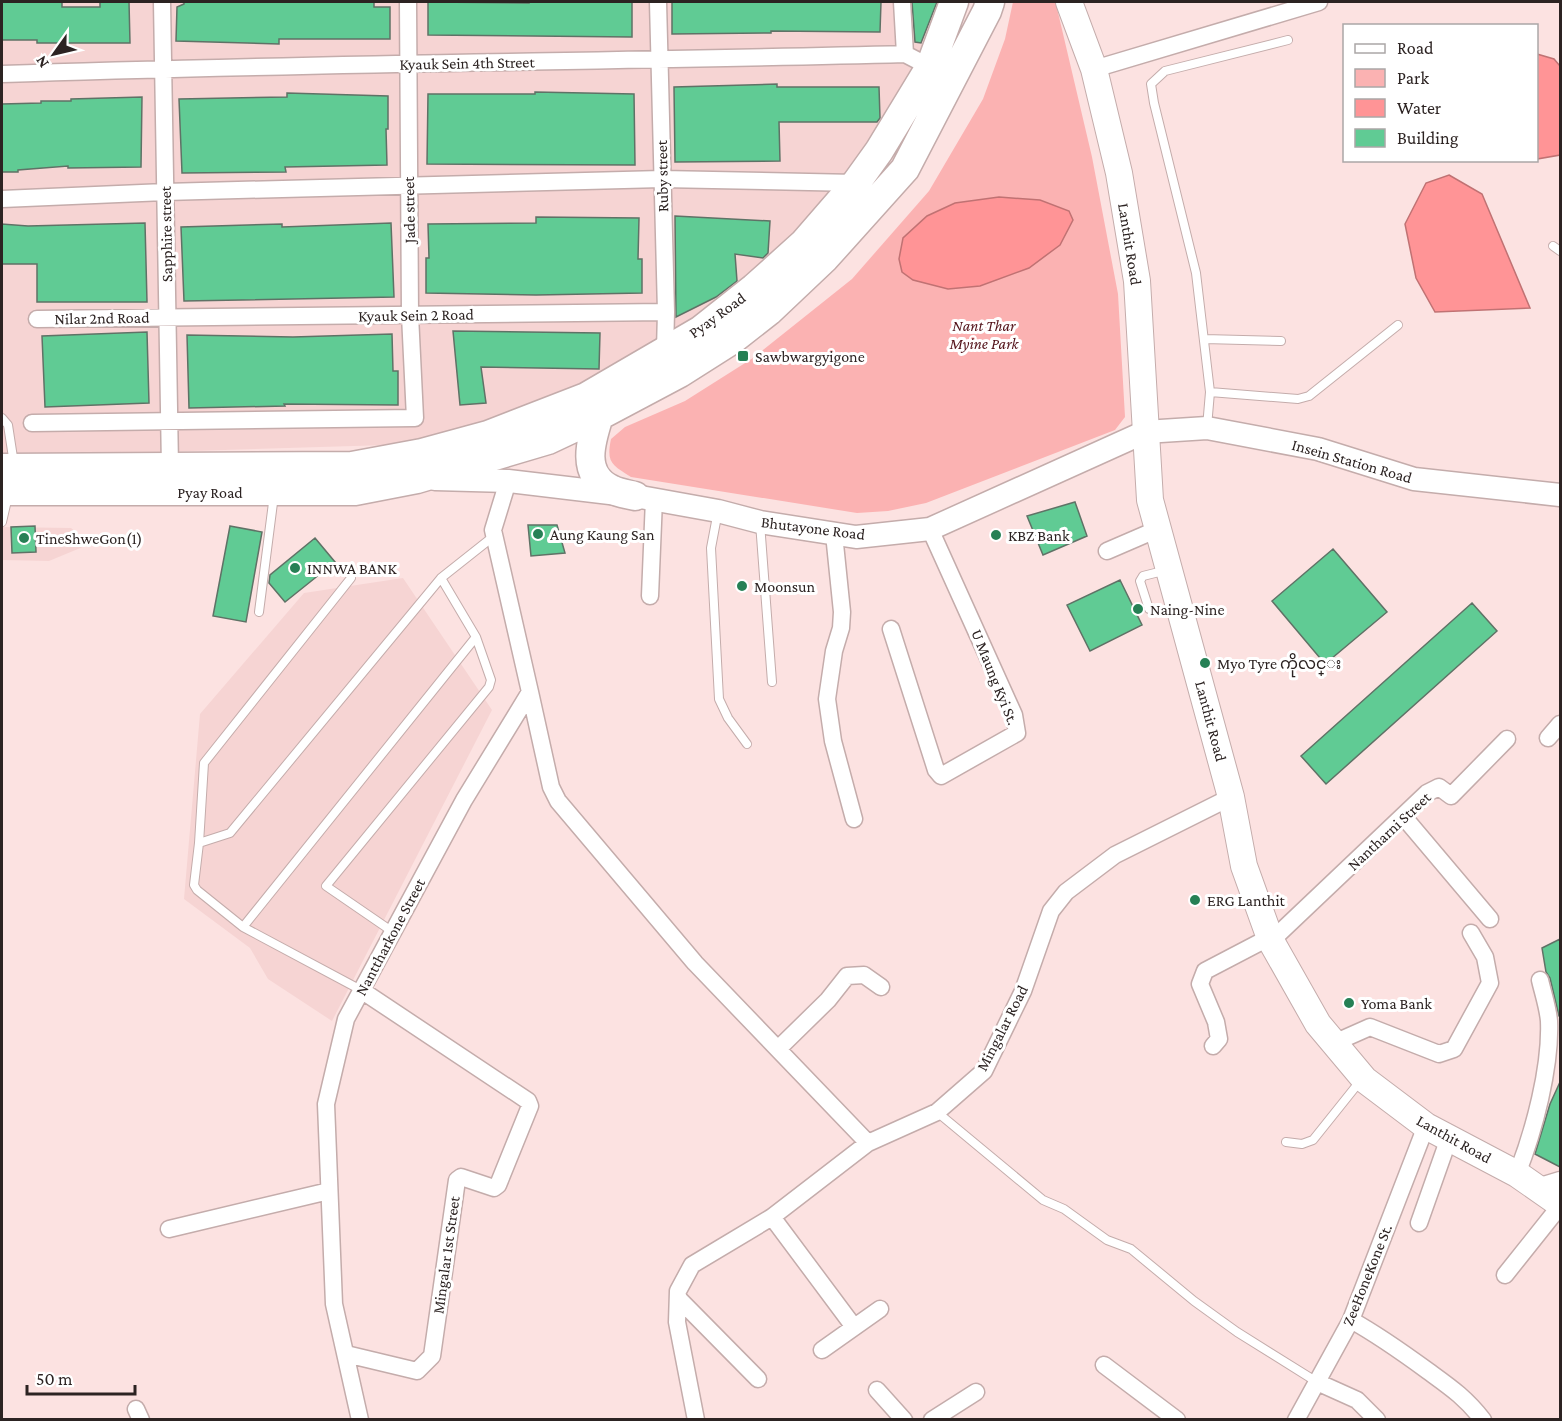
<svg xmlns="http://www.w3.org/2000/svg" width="1562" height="1421" viewBox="0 0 1562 1421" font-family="'Crimson Pro','Noto Sans Myanmar',serif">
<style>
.built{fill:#f6d4d3}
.green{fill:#fbb2b2}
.water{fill:#ff9496;stroke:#c07273;stroke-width:1.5}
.building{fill:#60cb94;stroke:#5f7266;stroke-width:1.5}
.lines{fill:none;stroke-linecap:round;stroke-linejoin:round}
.lane-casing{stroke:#c4acab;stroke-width:10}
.street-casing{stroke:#c4acab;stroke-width:19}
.secondary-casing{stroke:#c4acab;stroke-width:25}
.primary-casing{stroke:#c4acab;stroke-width:28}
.highway-casing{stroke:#c4acab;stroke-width:31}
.lane{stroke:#fff;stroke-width:8}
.street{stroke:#fff;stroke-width:16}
.secondary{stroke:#fff;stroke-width:22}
.primary{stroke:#fff;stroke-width:26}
.highway{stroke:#fff;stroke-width:28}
.poi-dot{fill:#268055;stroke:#fff;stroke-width:2}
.labels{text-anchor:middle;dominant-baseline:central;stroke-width:6;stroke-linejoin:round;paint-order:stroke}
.street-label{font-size:16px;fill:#2c2322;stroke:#fff}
.park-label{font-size:16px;font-style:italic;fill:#521118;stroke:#fff}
.poi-label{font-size:16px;fill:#2c2322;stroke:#fff;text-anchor:start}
</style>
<rect width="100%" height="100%" fill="#fce2e1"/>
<path class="built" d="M2,2H947L878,140L801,231L716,306L587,382L476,431L387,445L27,456H2Z
M2,527L71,528L90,544L49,561L2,560Z
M403,578L492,710L332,1021L268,979L250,948L184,899L200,714L304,593Z"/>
<path class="green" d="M1013,2H1054L1056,4L1092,157L1118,294L1125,417L1115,430L926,503L888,511L857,513L631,477C612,465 606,463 611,439L625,427L685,401L753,358L852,279L929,191L983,99L1005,39Z"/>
<path class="water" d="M1537,54L1554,59L1560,66V155L1537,159Z
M1449,175L1482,194L1530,308L1435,312L1416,278L1405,224L1426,183Z
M999,197L1040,200L1069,211L1073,220L1060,245L1029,268L980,286L948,289L913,280L902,272L899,259L903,238L927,216L955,203Z"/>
<path class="building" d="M2,2H62V7H100V2H129L130,43H37V40H2Z
M184,2H374V7H390V39H279V44L176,41L177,7L184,4Z
M428,2L529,3V2H632V37L428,35Z
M672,2H881L880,32L771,31V33L672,34Z
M912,2H937L921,43L915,42Z
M777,84V87H879L880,118L877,122H779L780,161L675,162L674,87Z
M535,92L634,94L635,165L427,164L428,94H535Z
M287,93L388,96V129H386L387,165L285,167L286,172L182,173L179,99L287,97Z
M142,97L141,167L68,168V166L18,170V172H2V104L41,103V101H71V99Z
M675,216L770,221L768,253L763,258L735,254L737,281L716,297L676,317Z
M536,217L639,218L638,259H642V293L536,295L426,293V258H429L428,224L536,223Z
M145,223L147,302H37V264H2V224L28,226Z
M391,223L394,297L184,301L181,227L282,224V227Z
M453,331L600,333L599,369L481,367L486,403L460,405Z
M147,332L149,403L45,407L42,336Z
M392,334L393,371H398V405L284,404L285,406L189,408L187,335L293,337Z
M1075,502L1087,536L1043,555L1027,516Z
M528,525H557L565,553L531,556Z
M35,526L36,552L12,553L11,527Z
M230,526L262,532L246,622L213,616Z
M315,538L335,562L285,602L269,583L270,575Z
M1333,549L1387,612L1325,664L1272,601Z
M1120,580L1142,625L1090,651L1067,605Z
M1472,603L1497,631L1326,784L1301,756Z
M1560,939V1016H1559L1550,978L1546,972L1542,948Z
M1560,1082V1167L1535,1154L1550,1104Z"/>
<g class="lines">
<defs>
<path id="lane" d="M1288,40L1165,71L1151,84L1154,103L1196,273L1210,392L1298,399L1309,396L1398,325
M1553,246L1560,251
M1204,339L1281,341
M2,418L8,425L14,464
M1207,427L1210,392
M718,511L711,548L719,699L728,718L747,744
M2,522L8,496
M760,523L772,682
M441,578L476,637L243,927L197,890L194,885L199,843L230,833L441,578L494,536
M1149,609L1140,581L1143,576L1167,570
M259,612L274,495
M199,843L204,763L351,578
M243,927L361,990
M393,932L326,886L489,687L491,680L476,637
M937,1112L1043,1200L1064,1209L1107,1240L1131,1249L1194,1301L1237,1332L1317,1382
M1286,1142L1302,1144L1313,1140L1361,1080"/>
<path id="street" d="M162,2L170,467
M658,2L666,312L665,350
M902,2L905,54
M1094,69L1319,2
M2,74C302,63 604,62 905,54L930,67
M2,199L165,192L662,179L856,183
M37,319L666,312
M32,423L415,418L410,315L408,2
M834,534L842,612L841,628L834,651L827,699L833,741L854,819
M1107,551L1158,529
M650,596L654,499
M891,629L936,770L941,776L1017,733L1014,715L930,529
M530,692L551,787L558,801L695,963L868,1143
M1548,738L1560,724
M1403,816L1490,919
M1271,941L1427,793L1439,787L1451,796L1507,739
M1334,1043L1370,1027L1439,1054L1454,1049L1490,983L1485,957L1471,933
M1213,1046L1219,1039L1216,1022L1200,984L1205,971L1270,937
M778,1049L828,1000L847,976L864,975L881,987
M1517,1174C1534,1131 1551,1067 1549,1021C1548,1008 1543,993 1540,980
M1537,1187L1560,1180
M772,1217L854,1327
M1419,1223L1449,1138
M169,1229L329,1191
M1505,1275L1560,1206
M678,1298L758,1379
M1351,1320C1378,1335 1402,1352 1428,1371C1450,1387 1465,1397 1483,1420
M822,1350L880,1309
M346,1354L417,1371L432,1356L457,1180L461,1177L494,1188L498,1185L530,1106L528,1101L361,990
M1104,1365L1177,1420
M1317,1382L1357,1400L1377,1420
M877,1390L904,1420
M136,1409L141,1420
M360,1420L334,1304L326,1104L346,1019L464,800L530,692L493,530L508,481
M696,1420L677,1322L678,1291L692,1265L772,1217L868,1143L937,1112L984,1071L1023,991L1051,911L1066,892L1115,855L1231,797
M932,1420L976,1392
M1296,1420L1351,1320L1426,1126"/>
<path id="secondary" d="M435,479L508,481L635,496L718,511L760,522L856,537L930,529L1145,432L1207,428L1318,449L1414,479L1560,495"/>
<path id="primary" d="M1069,2L1094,69L1119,173L1137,281L1150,500L1231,797L1244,866L1271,941L1318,1024L1365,1080L1426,1126L1517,1174L1560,1204"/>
<path id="highway" d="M599,416C591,441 580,474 611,489C618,493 627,494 635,496
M2,468L352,466L422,453L488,435L586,397L701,330L754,288L804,243L856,183L879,151L930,67L954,2
M2,491H355L417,479L548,440L599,416L680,373L732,340L769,311L825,258L905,169L987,11L990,2"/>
</defs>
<use href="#lane" class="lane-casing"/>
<use href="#street" class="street-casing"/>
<use href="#secondary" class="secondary-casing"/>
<use href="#primary" class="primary-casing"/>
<use href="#highway" class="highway-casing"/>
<use href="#lane" class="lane"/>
<use href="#street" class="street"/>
<use href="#secondary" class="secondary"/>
<use href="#primary" class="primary"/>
<use href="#highway" class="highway"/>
</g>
<g class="poi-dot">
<rect x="737" y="350" width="12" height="12" rx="3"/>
<circle cx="538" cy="534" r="6"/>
<circle cx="996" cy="535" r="6"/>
<circle cx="24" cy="538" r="6"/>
<circle cx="295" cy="568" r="6"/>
<circle cx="742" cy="586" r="6"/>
<circle cx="1138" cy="609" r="6"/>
<circle cx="1205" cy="663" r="6"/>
<circle cx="1195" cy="900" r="6"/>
<circle cx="1349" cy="1003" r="6"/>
</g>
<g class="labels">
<g class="street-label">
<text transform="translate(467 63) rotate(-1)">Kyauk Sein 4th Street</text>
<text transform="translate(662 176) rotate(-91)">Ruby street</text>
<text transform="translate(409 210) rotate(-91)">Jade street</text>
<text transform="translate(166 234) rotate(-91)">Sapphire street</text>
<text transform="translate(1130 244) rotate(81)">Lanthit Road</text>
<text transform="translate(416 315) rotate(-1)">Kyauk Sein 2 Road</text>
<text transform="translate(717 315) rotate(-36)">Pyay Road</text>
<text transform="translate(102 318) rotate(-1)">Nilar 2nd Road</text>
<text transform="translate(1352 461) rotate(16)">Insein Station Road</text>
<text x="210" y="492">Pyay Road</text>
<text transform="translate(813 528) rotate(7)">Bhutayone Road</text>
<text transform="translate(995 677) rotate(68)">U Maung Kyi St.</text>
<text transform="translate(1211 721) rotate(75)">Lanthit Road</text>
<text transform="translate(1389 831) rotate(-43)">Nantharni Street</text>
<text transform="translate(390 937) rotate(-62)">Nanttharkone Street</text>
<text transform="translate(1002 1028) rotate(-63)">Mingalar Road</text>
<text transform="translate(1454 1139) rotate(29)">Lanthit Road</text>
<text transform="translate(446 1255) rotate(-82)">Mingalar 1st Street</text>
<text transform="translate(1367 1275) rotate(-68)">ZeeHoneKone St.</text>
</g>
<g class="park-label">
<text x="984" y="325">Nant Thar<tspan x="984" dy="18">Myine Park</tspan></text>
</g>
<g class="poi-label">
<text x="755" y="356">Sawbwargyigone</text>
<text x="550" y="534">Aung Kaung San</text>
<text x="1008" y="535">KBZ Bank</text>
<text x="36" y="538">TineShweGon(1)</text>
<text x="307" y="568">INNWA BANK</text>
<text x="754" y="586">Moonsun</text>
<text x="1150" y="609">Naing-Nine</text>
<text x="1217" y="663">Myo Tyre ကိုလင္း</text>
<text x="1207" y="900">ERG Lanthit</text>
<text x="1361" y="1003">Yoma Bank</text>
</g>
</g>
<rect width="1562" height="1421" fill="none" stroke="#2c2322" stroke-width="6"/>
<rect x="1343" y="24" width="195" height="138" fill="#ffffff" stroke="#aba7a7" stroke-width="1.5"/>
<rect x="1355" y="44" width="30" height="9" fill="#ffffff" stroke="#aba7a7" stroke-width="1.5"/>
<text x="1397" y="54" font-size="18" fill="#2c2322">Road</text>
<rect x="1355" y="69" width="30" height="18" fill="#fbb2b2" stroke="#aba7a7" stroke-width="1.5"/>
<text x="1397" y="84" font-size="18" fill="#2c2322">Park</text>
<rect x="1355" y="99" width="30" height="18" fill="#ff9496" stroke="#aba7a7" stroke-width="1.5"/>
<text x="1397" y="114" font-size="18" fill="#2c2322">Water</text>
<rect x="1355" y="129" width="30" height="18" fill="#60cb94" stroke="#aba7a7" stroke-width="1.5"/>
<text x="1397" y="144" font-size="18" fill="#2c2322">Building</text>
<g transform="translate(54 54) rotate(236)" stroke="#ffffff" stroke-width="4.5" paint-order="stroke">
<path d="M0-4.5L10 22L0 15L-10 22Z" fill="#2c2322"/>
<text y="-9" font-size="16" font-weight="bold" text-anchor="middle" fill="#2c2322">N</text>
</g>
<path d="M27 1385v9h108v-9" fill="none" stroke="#2c2322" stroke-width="3"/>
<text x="36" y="1385" font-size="18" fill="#2c2322" stroke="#ffffff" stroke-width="4.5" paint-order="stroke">50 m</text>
</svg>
